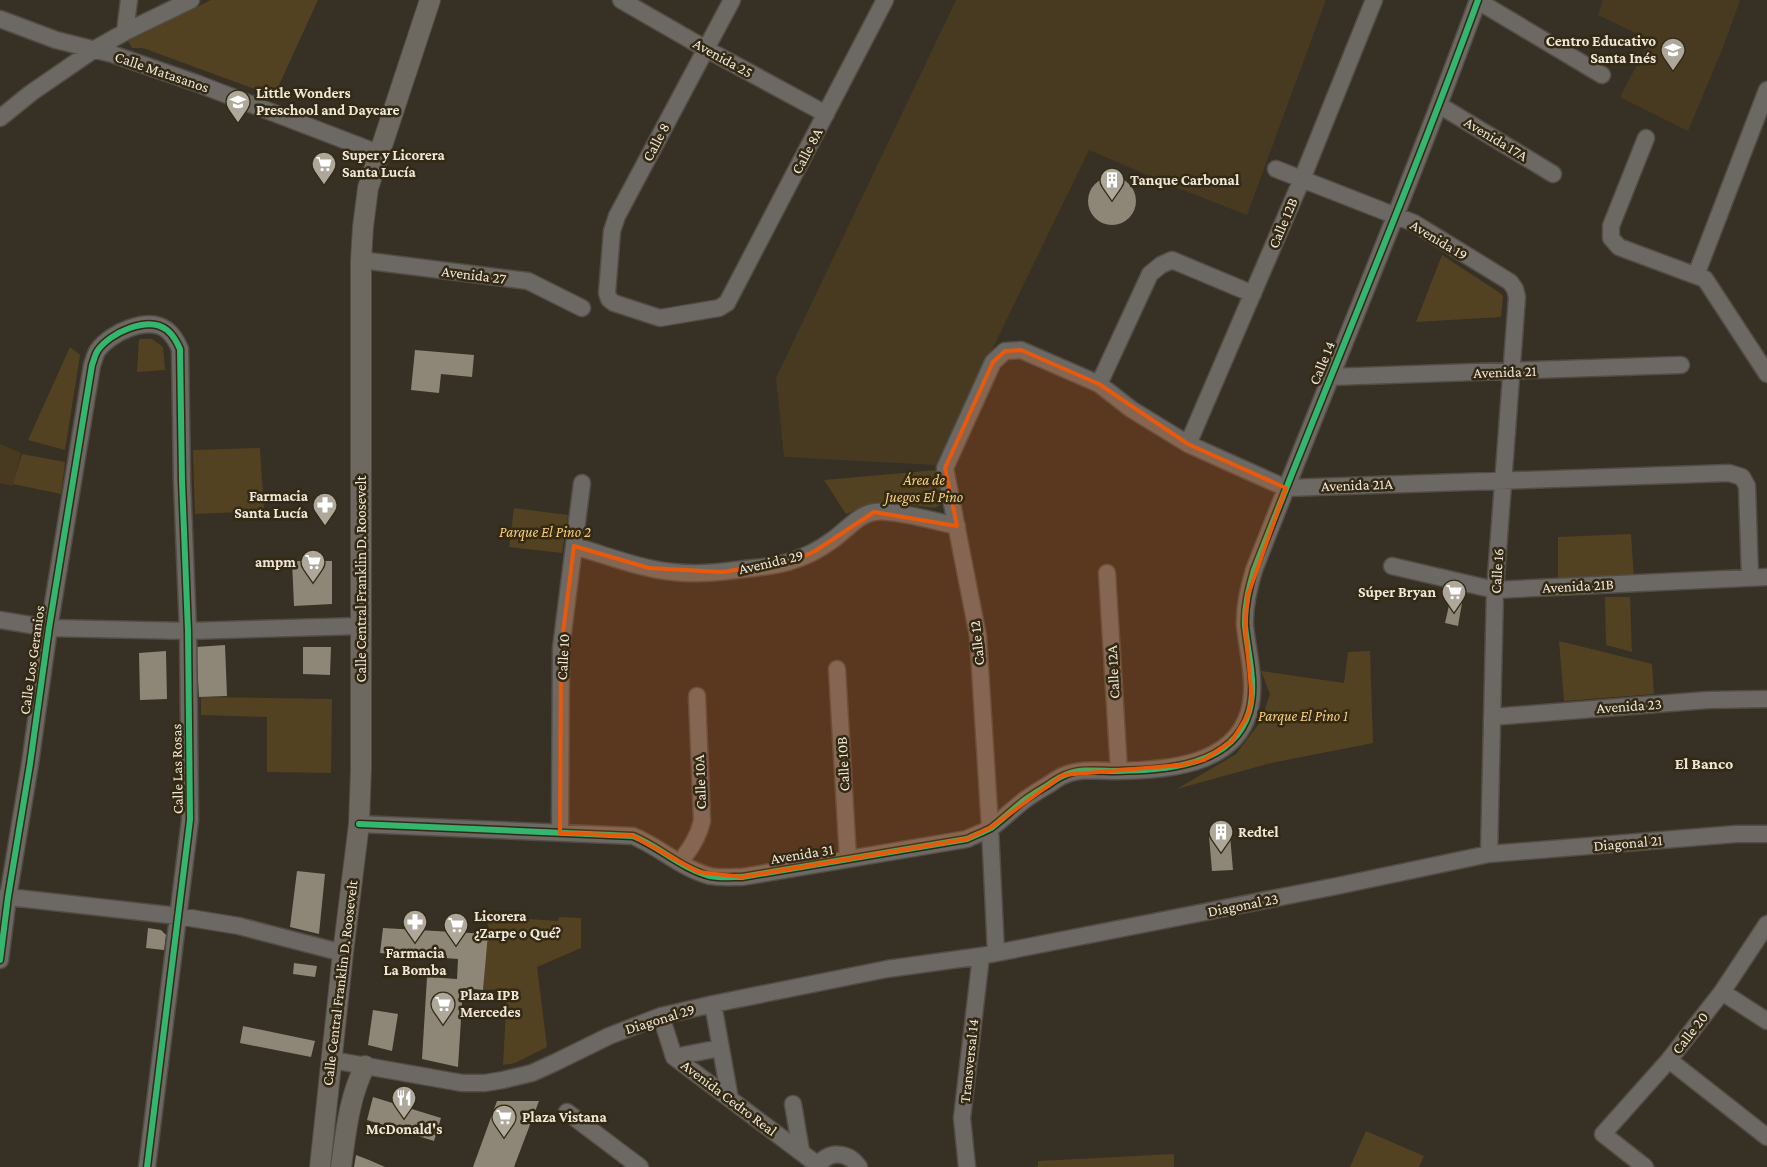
<svg xmlns="http://www.w3.org/2000/svg" width="1767" height="1167" viewBox="0 0 1767 1167" font-family="'Crimson Pro',serif">
<style>
.built{fill:#483a20}
.green{fill:#534222}
.building{fill:#8e8676}
.lines{fill:none;stroke-linecap:round;stroke-linejoin:round}
.minor-casing{stroke:#524c44;stroke-width:19}
.major-casing{stroke:#524c44;stroke-width:22}
.minor{stroke:#6c6964;stroke-width:16}
.major{stroke:#6d6860;stroke-width:20}
.cycleway-casing{stroke:#342913;stroke-width:9}
.cycleway{stroke:#33b770;stroke-width:6}
.marked{fill:#e8590c;fill-opacity:0.2;stroke:#e8590c;stroke-width:4;stroke-linejoin:round}
.labels{text-anchor:middle;dominant-baseline:central;stroke-width:5;stroke-linejoin:round;paint-order:stroke}
.poi-label{font-size:15px;font-weight:bold;fill:#eee7da;stroke:#342913;text-anchor:start}
.street-label{font-size:15px;fill:#eee7da;stroke:#342913}
.park-label{font-size:15px;font-style:italic;fill:#f8ce7e;stroke:#342913}
.neighbourhood-label{font-size:16px;font-weight:bold;fill:#eee7da;stroke:#342913}
</style>
<rect width="100%" height="100%" fill="#363025"/>
<path class="built" d="M956,0H1326L1247,215L1175,187L1089,150L936,465L784,457L776,378Z
M1603,0H1740L1724,45L1688,131L1620,97L1650,40L1598,15Z
M0,444L21,453L13,486L0,483Z"/>
<path class="green" d="M211,0H318L274,96L143,48H132L128,41Z
M1442,255L1500,293L1503,296L1501,317L1416,322Z
M139,339H152L163,347L165,370L137,372Z
M70,347L80,355L65,450L28,440Z
M260,448L264,511L195,514L193,450Z
M22,454L65,462L61,494L13,484Z
M937,470L946,502L934,508L904,504L877,502L846,514L824,480Z
M514,508L568,515L562,553L509,547Z
M1631,534L1634,578L1558,580V537Z
M1605,597H1630L1632,652L1606,645Z
M1559,641L1652,664L1654,694L1564,701Z
M1370,651L1373,743L1271,763L1177,789L1236,754L1261,721L1270,694L1261,671L1344,683L1348,652Z
M201,697L332,699L331,773L267,772V717L201,715Z
M489,916L558,921L559,917L581,918V948L537,967L547,1047L515,1063L503,1065L507,989L483,990Z
M1366,1131L1424,1156L1419,1167H1350Z
M1174,1154V1167H1038V1161Z"/>
<path class="building" d="M1088 201a24 24 0 1 1 48 0a24 24 0 1 1-48 0Z
M415,350L474,355L472,377L441,374L439,393L411,390Z
M292,561H332V604L294,606Z
M1450,601L1462,603L1458,626L1445,623Z
M225,645L227,696L199,697L196,647Z
M303,647H331L330,675L303,674Z
M166,651L167,699L140,700L139,653Z
M1230,835L1233,870L1212,871L1209,836Z
M297,871L325,874L319,934L290,927Z
M148,928L161,930L166,935L164,950L146,948Z
M383,928L488,934L483,990L463,988L458,1067L422,1059L427,977L457,979L458,959L380,953Z
M294,963L317,966L315,977L293,974Z
M373,1010L398,1014L392,1051L368,1045Z
M243,1026L315,1041L311,1057L240,1043Z
M373,1097L441,1118L434,1141L367,1120Z
M497,1101H539L514,1167H473Z
M356,1155L369,1160L385,1167H354Z"/>
<g class="lines">
<defs>
<path id="minor" d="M621,0L706,49L826,114
M732,0L617,216L612,231L607,293L609,299L614,303L660,318L719,308L727,303L885,0
M1478,1L1602,75
M0,19L56,40L112,54L196,83L378,153
M125,32L129,0
M1439,105L1553,174
M0,118L31,93L95,49L125,32L191,0
M1646,138L1611,226V238L1619,247L1705,279L1767,374
M1276,169L1414,223L1510,282L1515,289L1517,297L1495,590L1489,854
M361,260L528,281L582,308
M1696,275L1767,90
M1330,377L1681,365
M1099,384L1150,274L1161,265L1172,260L1253,294
M1188,444L1302,179L1374,0
M574,546C606,555 640,569 673,572C697,575 721,572 745,569C761,567 779,566 794,560C807,556 820,549 831,541C845,532 858,514 875,512C892,509 938,522 957,526
M1392,566L1495,590L1767,577
M1107,573L1119,771
M0,620L49,628L188,631L360,626
M837,669L848,859
M1492,717L1708,700L1767,699
M359,824L633,836C660,847 682,869 710,876C721,878 732,877 742,877L967,839C975,835 984,832 991,828C1003,819 1014,808 1026,799C1033,794 1041,789 1048,785C1054,781 1059,777 1065,775C1081,768 1100,771 1117,771C1164,770 1233,767 1249,712C1257,684 1248,655 1245,626C1244,607 1249,588 1254,570C1328,380 1408,192 1478,0
M560,833L561,648L582,483
M680,862C690,849 698,838 702,821L697,696
M0,898L8,897L178,916L239,926L343,953
M996,953L990,828L978,636L945,468L993,362L1005,351L1021,350L1099,384L1131,409L1188,444L1286,488L1729,473L1742,477L1747,486L1750,577
M0,960L8,897L30,764L49,628L92,365C94,360 95,354 98,350C110,333 148,315 167,330C173,335 177,342 180,349L182,481L188,631L190,820L147,1167
M1722,992L1767,1021
M713,1004L730,1099
M661,1016L674,1057L818,1165
M674,1057L720,1048
M332,1060L462,1083H485L503,1080L532,1073L554,1063L609,1036L661,1016L713,1004L887,969L981,956L1337,886L1489,854L1736,834H1767
M1669,1060L1767,1137
M793,1104L801,1151
M567,1112L640,1167
M817,1167C828,1150 848,1151 859,1167
M967,1167L962,1118L981,956
M1645,1167L1603,1134L1669,1060L1722,992L1767,924"/>
<path id="major" d="M320,1167L343,953L359,824L361,769V260L363,227L368,188L430,0
M341,1167C346,1132 349,1097 365,1066"/>
</defs>
<use href="#minor" class="minor-casing"/>
<use href="#major" class="major-casing"/>
<use href="#minor" class="minor"/>
<use href="#major" class="major"/>
<defs>
<path id="cycleway" d="M359,824L633,836C660,847 682,869 710,876C721,878 732,877 742,877L967,839C975,835 984,832 991,828C1003,819 1014,808 1026,799C1033,794 1041,789 1048,785C1054,781 1059,777 1065,775C1081,768 1100,771 1117,771C1164,770 1233,767 1249,712C1257,684 1248,655 1245,626C1244,607 1249,588 1254,570C1328,380 1408,192 1478,0
M0,960L8,897L30,764L49,628L92,365C94,360 95,354 98,350C110,333 148,315 167,330C173,335 177,342 180,349L182,481L188,631L190,820L147,1167"/>
</defs>
<use href="#cycleway" class="cycleway-casing"/>
<use href="#cycleway" class="cycleway"/>
</g>
<path class="marked" d="M1021,350L1099,384L1188,444L1286,488L1248,595L1245,624L1252,699L1248,715L1232,741L1204,760L1182,765L1063,775L990,828L967,839L742,877L698,872L633,836L560,833L561,648L574,546L649,568L722,572L793,561L815,551L874,512L957,526L945,468L993,362L1005,351Z"/>
<defs>
<symbol id="school-pin" viewBox="-11 -11 22 30"><path d="M0 17L-7.5 6A9.5 9.5 0 1 1 7.5 6Z" fill="#aea79b" stroke="#342913"/><path d="M0-5L7-2L0 1L-7-2ZM-4 1L0 2.5L4 1V4Q0 6-4 4Z" fill="#fff"/></symbol>
<symbol id="supermarket-pin" viewBox="-11 -11 22 30"><path d="M0 17L-7.5 6A9.5 9.5 0 1 1 7.5 6Z" fill="#aea79b" stroke="#342913"/><path d="M-6-5.5h2.5l.6 2H6L4.5 2H-2.5L-4.4-4H-6ZM-1.5 3.2a1.3 1.3 0 1 0 .1 0ZM3 3.2a1.3 1.3 0 1 0 .1 0Z" fill="#fff"/></symbol>
<symbol id="building-pin" viewBox="-11 -11 22 30"><path d="M0 17L-7.5 6A9.5 9.5 0 1 1 7.5 6Z" fill="#aea79b" stroke="#342913"/><path d="M-4-6H4V6H1V3H-1V6H-4ZM-2.5-4.3h1.7v1.8h-1.7ZM.8-4.3h1.7v1.8H.8ZM-2.5-1h1.7V.8h-1.7ZM.8-1h1.7V.8H.8Z" fill="#fff"/></symbol>
<symbol id="pharmacy-pin" viewBox="-11 -11 22 30"><path d="M0 17L-7.5 6A9.5 9.5 0 1 1 7.5 6Z" fill="#aea79b" stroke="#342913"/><path d="M-2-6h4v4h4v4h-4v4h-4v-4h-4v-4h4Z" fill="#fff"/></symbol>
<symbol id="restaurant-pin" viewBox="-11 -11 22 30"><path d="M0 17L-7.5 6A9.5 9.5 0 1 1 7.5 6Z" fill="#aea79b" stroke="#342913"/><path d="M-5-6h1v4h1v-4h1v4h1v-4h1v5L-1.5 .5V6h-2V.5L-5-1ZM5-6V6H3V1.5H1.5Q1.5-4 5-6Z" fill="#fff"/></symbol>
</defs>
<g fill-rule="evenodd">
<use href="#school-pin" x="1659" y="36" width="28" height="38"/>
<use href="#school-pin" x="224" y="88" width="28" height="38"/>
<use href="#supermarket-pin" x="310" y="150" width="28" height="38"/>
<use href="#building-pin" x="1098" y="166" width="28" height="38"/>
<use href="#pharmacy-pin" x="311" y="491" width="28" height="38"/>
<use href="#supermarket-pin" x="299" y="548" width="28" height="38"/>
<use href="#supermarket-pin" x="1440" y="578" width="28" height="38"/>
<use href="#building-pin" x="1207" y="818" width="28" height="38"/>
<use href="#pharmacy-pin" x="401" y="908" width="28" height="38"/>
<use href="#supermarket-pin" x="442" y="911" width="28" height="38"/>
<use href="#supermarket-pin" x="429" y="990" width="28" height="38"/>
<use href="#restaurant-pin" x="390" y="1084" width="28" height="38"/>
<use href="#supermarket-pin" x="490" y="1103" width="28" height="38"/>
</g>
<g class="labels">
<g class="poi-label">
<text x="1656" y="41" text-anchor="end">Centro Educativo<tspan x="1656" dy="17">Santa Inés</tspan></text>
<text x="256" y="93">Little Wonders<tspan x="256" dy="17">Preschool and Daycare</tspan></text>
<text x="342" y="155">Super y Licorera<tspan x="342" dy="17">Santa Lucía</tspan></text>
<text x="1130" y="180">Tanque Carbonal</text>
<text x="308" y="496" text-anchor="end">Farmacia<tspan x="308" dy="17">Santa Lucía</tspan></text>
<text x="296" y="562" text-anchor="end">ampm</text>
<text x="1436" y="592" text-anchor="end">Súper Bryan</text>
<text x="1238" y="832">Redtel</text>
<text x="474" y="916">Licorera<tspan x="474" dy="17">¿Zarpe o Qué?</tspan></text>
<text x="415" y="953" text-anchor="middle">Farmacia<tspan x="415" dy="17">La Bomba</tspan></text>
<text x="460" y="995">Plaza IPB<tspan x="460" dy="17">Mercedes</tspan></text>
<text x="522" y="1117">Plaza Vistana</text>
<text x="404" y="1129" text-anchor="middle">McDonald's</text>
</g>
<g class="street-label">
<text transform="translate(723 58) rotate(29)">Avenida 25</text>
<text transform="translate(162 72) rotate(19)">Calle Matasanos</text>
<text transform="translate(1496 139) rotate(31)">Avenida 17A</text>
<text transform="translate(656 142) rotate(-62)">Calle 8</text>
<text transform="translate(807 151) rotate(-62)">Calle 8A</text>
<text transform="translate(1283 223) rotate(-67)">Calle 12B</text>
<text transform="translate(1439 240) rotate(31)">Avenida 19</text>
<text transform="translate(474 275) rotate(7)">Avenida 27</text>
<text transform="translate(1322 363) rotate(-68)">Calle 14</text>
<text transform="translate(1505 372) rotate(-2)">Avenida 21</text>
<text transform="translate(1357 485) rotate(-2)">Avenida 21A</text>
<text transform="translate(771 562) rotate(-13)">Avenida 29</text>
<text transform="translate(1497 571) rotate(-86)">Calle 16</text>
<text transform="translate(361 579) rotate(-90)">Calle Central Franklin D. Roosevelt</text>
<text transform="translate(1578 586) rotate(-3)">Avenida 21B</text>
<text transform="translate(977 643) rotate(-96)">Calle 12</text>
<text transform="translate(563 657) rotate(-87)">Calle 10</text>
<text transform="translate(32 660) rotate(-82)">Calle Los Geranios</text>
<text transform="translate(1113 672) rotate(-93)">Calle 12A</text>
<text transform="translate(1629 706) rotate(-4)">Avenida 23</text>
<text transform="translate(843 764) rotate(-93)">Calle 10B</text>
<text transform="translate(177 769) rotate(-91)">Calle Las Rosas</text>
<text transform="translate(700 782) rotate(-92)">Calle 10A</text>
<text transform="translate(1628 843) rotate(-5)">Diagonal 21</text>
<text transform="translate(802 854) rotate(-9)">Avenida 31</text>
<text transform="translate(1243 905) rotate(-11)">Diagonal 23</text>
<text transform="translate(340 983) rotate(-83)">Calle Central Franklin D. Roosevelt</text>
<text transform="translate(660 1019) rotate(-17)">Diagonal 29</text>
<text transform="translate(1690 1033) rotate(-52)">Calle 20</text>
<text transform="translate(969 1061) rotate(-84)">Transversal 14</text>
<text transform="translate(729 1098) rotate(37)">Avenida Cedro Real</text>
</g>
<g class="park-label">
<text x="924" y="480">Área de<tspan x="924" dy="17">Juegos El Pino</tspan></text>
<text x="545" y="532">Parque El Pino 2</text>
<text x="1303" y="716">Parque El Pino 1</text>
</g>
<g class="neighbourhood-label">
<text x="1704" y="763">El Banco</text>
</g>
</g>
</svg>
